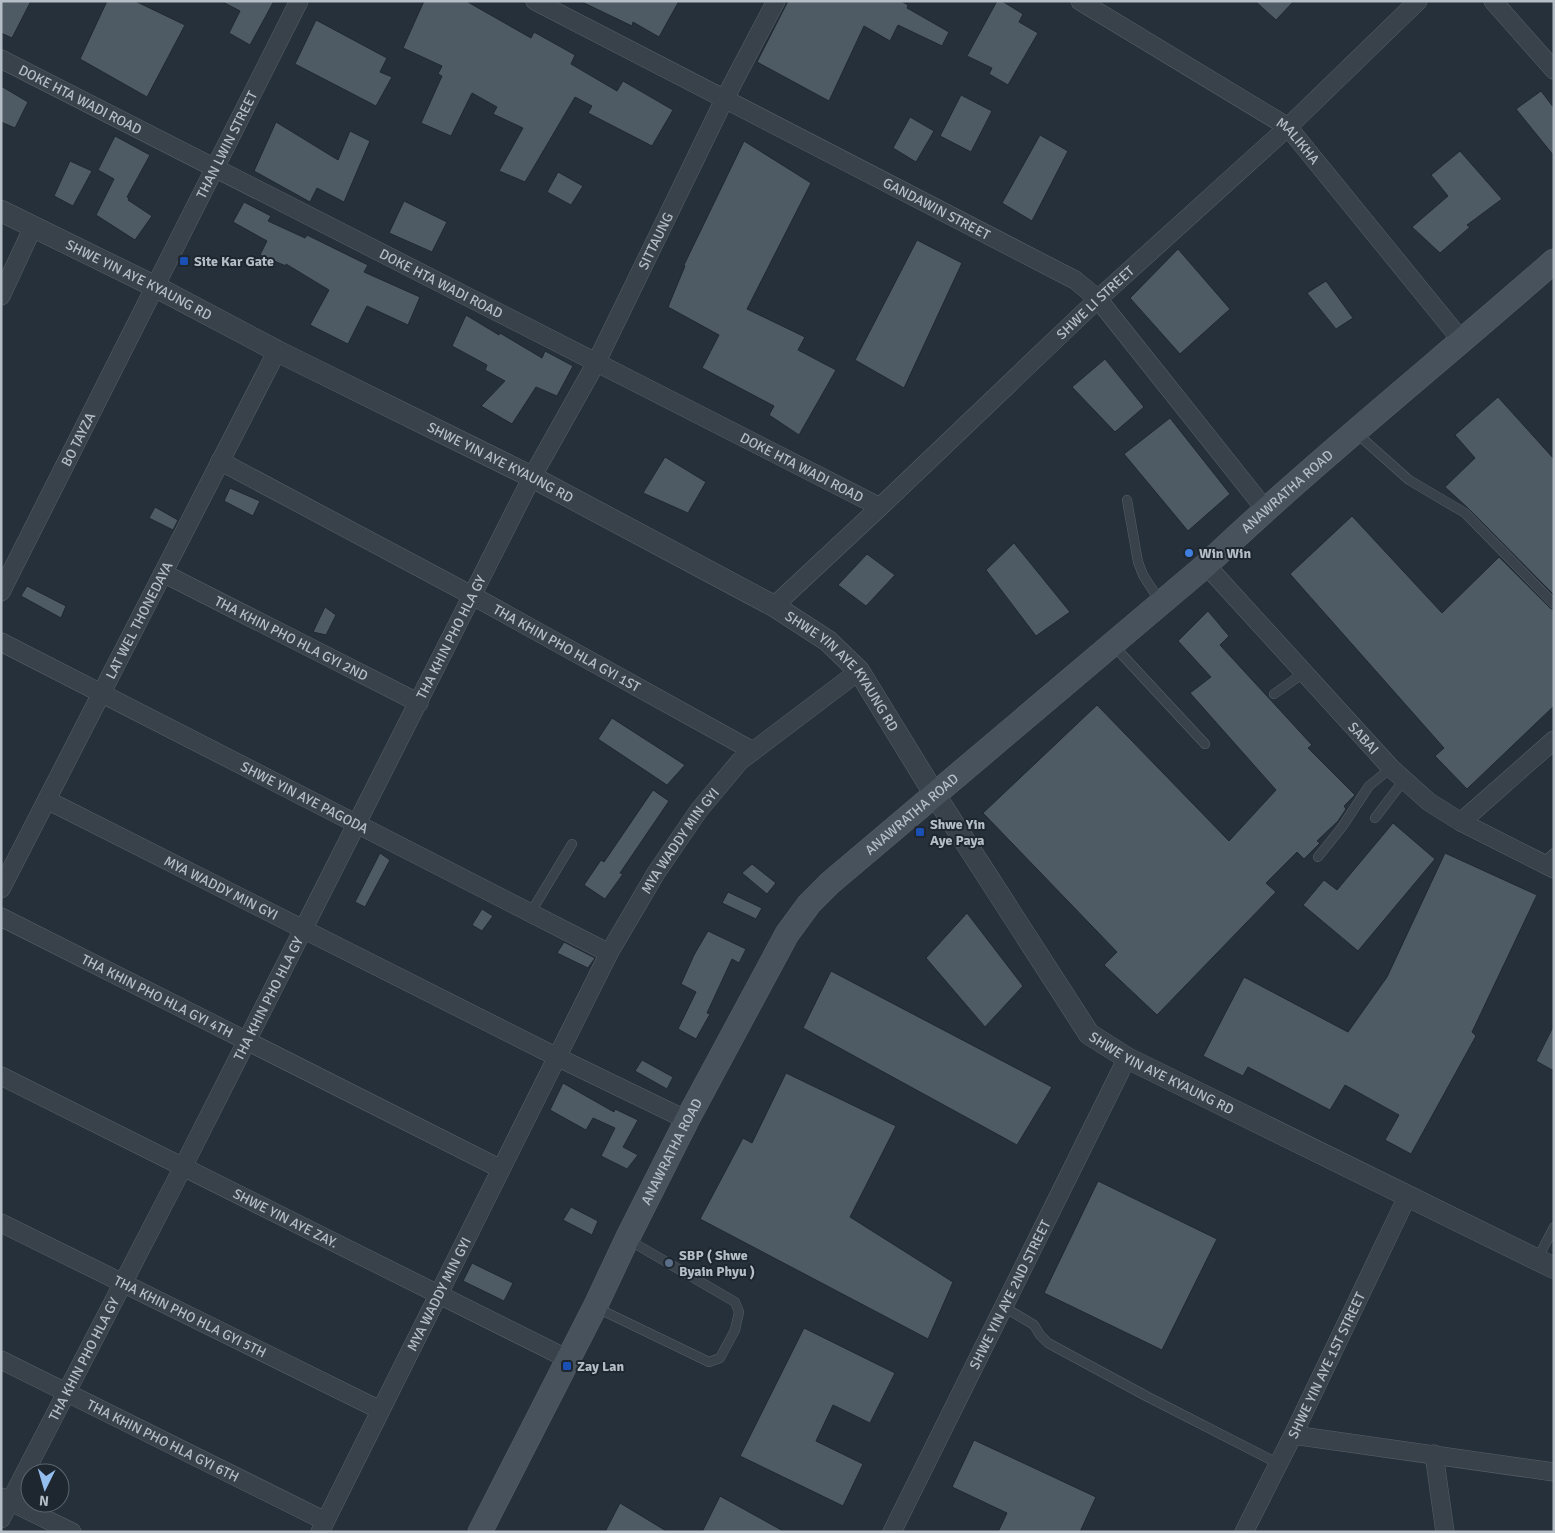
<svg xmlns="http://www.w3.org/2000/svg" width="1555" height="1533" viewBox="0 0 1555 1533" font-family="Signika,sans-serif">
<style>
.building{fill:#4e5b65;stroke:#202932}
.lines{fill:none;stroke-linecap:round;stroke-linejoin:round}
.service-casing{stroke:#576069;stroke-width:10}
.minor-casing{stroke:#576069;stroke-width:19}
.tertiary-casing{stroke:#576069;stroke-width:22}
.secondary-casing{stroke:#576069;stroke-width:25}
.service{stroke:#39424b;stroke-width:9}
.minor{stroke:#39424b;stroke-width:18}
.tertiary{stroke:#39424b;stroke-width:21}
.secondary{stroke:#48525d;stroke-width:24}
.transit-dot{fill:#1a4fb4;stroke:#1e2730;stroke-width:2}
.shop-dot{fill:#3f7fe0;stroke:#1e2730;stroke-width:2}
.service-dot{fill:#5c6f8a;stroke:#1e2730;stroke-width:2}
.labels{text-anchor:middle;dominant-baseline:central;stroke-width:4;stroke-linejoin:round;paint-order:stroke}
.street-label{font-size:14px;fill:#b5bdc6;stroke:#1e2730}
.poi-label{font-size:14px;font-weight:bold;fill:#b5bdc6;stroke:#1e2730;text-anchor:start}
</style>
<rect width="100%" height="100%" fill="#26303a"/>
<path class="building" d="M1,1H31L12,38L1,33Z
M107,1H135L185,25L147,97L80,59Z
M221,1H274L250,45L229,33L240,11Z
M424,1H466L531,38L534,32L575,55L571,64L617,91L623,81L673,110L652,146L588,113L592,106L575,97L525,182L499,171L523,128L493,114L497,107L472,93L451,136L421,123L442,76L438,74L442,66L403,48Z
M580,1H679L659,37L633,22L632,26Z
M788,1H901L908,5L907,8L949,32L942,46L898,25L890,41L864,26L829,101L757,62Z
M997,1H1002L1023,14L1019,22L1038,33L1008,85L989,74L992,68L967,56Z
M1255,1H1294L1276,20Z
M316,20L387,58L380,72L392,77L376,106L295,64Z
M1,86L28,102L15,128L1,122Z
M1541,91L1554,108V156L1516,109Z
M961,95L992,111L971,152L940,136Z
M910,117L934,131L916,162L893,148Z
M276,122L338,160L350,131L370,141L344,202L317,188L310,202L254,171Z
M1040,135L1068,151L1032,221L1002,203Z
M115,136L150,155L127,197L129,198L128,200L152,216L135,240L96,215L114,179L98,170Z
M744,141L811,183L747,309L805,337L798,350L836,370L799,435L769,415L774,406L702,368L719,335L668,307L685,266L684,265Z
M1460,151L1502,199L1467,225L1470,227L1440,253L1412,227L1448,196L1431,175Z
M70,161L92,171L73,206L54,196Z
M558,172L583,186L571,205L547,192Z
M404,201L447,222L432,252L389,233Z
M244,202L271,216L268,221L305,238L307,235L368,265L364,272L420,297L408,325L367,306L348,344L310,325L329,290L286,264V266L260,255L267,241L233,222Z
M917,240L962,263L904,388L855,360Z
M1178,249L1230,309L1180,354L1130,298Z
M1326,281L1353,318L1336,329L1307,293Z
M466,315L499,335L500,333L542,358L545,351L573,366L557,396L536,387L512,424L481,406L505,381L485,370L487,365L452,346Z
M1105,359L1144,407L1115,432L1072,387Z
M1498,397L1554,459V595L1469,509L1445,487L1475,458L1455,435Z
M1170,418L1230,494L1188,531L1124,454Z
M665,457L706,482L688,513L643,493Z
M230,488L260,501L253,516L224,501Z
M155,507L178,520L173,530L149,518Z
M1352,516L1442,613L1499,557L1550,608L1554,610V706L1467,789L1435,756L1444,748L1290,574Z
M1014,543L1070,612L1036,636L986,570Z
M867,554L895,575L866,606L838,585Z
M27,586L66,606L61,618L21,596Z
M325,607L336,615L326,635L313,632Z
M1208,611L1229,636L1220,645L1312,745L1308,748L1355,795L1344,806L1346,809L1338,821L1317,841L1320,843L1304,859L1297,852L1266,883L1276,892L1157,1015L1104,965L1117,952L983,813L1097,705L1229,841L1276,790L1190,693L1211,677L1178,641Z
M612,718L685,765L667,785L598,739Z
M653,790L669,801L620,873L623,874L605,899L584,885L601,860L604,862Z
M1393,823L1435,859L1358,951L1303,905L1324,880L1337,890Z
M380,853L390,860L365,907L355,902Z
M1445,853L1537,895L1472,1032L1476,1036L1411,1154L1385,1140L1399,1115L1345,1085L1330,1110L1248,1067L1243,1076L1203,1056L1244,977L1348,1032L1387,977Z
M752,864L776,883L767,894L742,873Z
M728,892L762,908L756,919L722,903Z
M482,909L493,916L482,931L472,925Z
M967,913L1023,986L985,1027L926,958Z
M708,931L746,949L739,963L732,959L707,1013L710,1014L696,1039L678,1029L696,992L681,984L694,955Z
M564,942L595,958L588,968L557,953Z
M831,971L1052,1087L1017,1145L803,1028Z
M1554,1025V1071L1536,1061Z
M642,1060L673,1077L667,1089L635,1071Z
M786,1073L896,1126L850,1217L953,1282L928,1339L700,1219L743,1138L752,1143Z
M563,1083L614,1112L615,1109L638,1120L623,1147L638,1155L627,1169L601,1156L615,1128L593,1118L586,1130L550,1110Z
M1098,1181L1217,1239L1162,1350L1044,1293Z
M571,1207L598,1221L592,1235L563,1220Z
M472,1263L513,1283L504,1301L463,1281Z
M804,1328L895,1373L870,1423L833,1405L816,1441L863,1464L843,1506L740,1456Z
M974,1440L1096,1497L1080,1532H998L1007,1513L952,1487Z
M720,1496L785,1532H702Z
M620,1503L668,1532H605Z"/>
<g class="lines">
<defs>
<path id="service" d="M1355,432L1409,480L1465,513L1554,604
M1127,500L1138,562L1143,575L1161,603
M1113,645L1205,744
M1274,694L1305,672
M1375,818L1404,780
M1318,857L1342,827L1369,786L1391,768
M1543,863L1554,853
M531,912L572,844
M1537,1260L1554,1227
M595,1307L709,1362L720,1358L735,1330L739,1312L735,1302L627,1239
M1004,1307L1034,1325L1040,1335L1048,1343L1148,1397L1279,1464"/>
<g id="minor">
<path id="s1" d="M535,1L1075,280L1098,299L1265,509"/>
<path id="s2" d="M1080,1L1288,127L1462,341"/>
<path d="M1493,1L1554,70"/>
<path id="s3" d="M1,59L880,507"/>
<path d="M1,296L33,227"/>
<path id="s4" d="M220,461L473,596L753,751"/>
<path id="s5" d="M1206,565L1391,768L1429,802L1461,822L1554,869"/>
<path id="s6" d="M163,573L419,703"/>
<path id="s7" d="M1,592L299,1"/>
<path id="s8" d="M774,606L880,507L1098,299L1288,127L1418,1"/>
<path id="s9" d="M1,642L609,953"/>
<path id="s10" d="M47,800L557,1057L687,1120"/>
<path d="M1461,822L1554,740"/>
<path id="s11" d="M1,889L277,351"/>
<path id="s12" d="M1,917L501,1169"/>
<path id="s13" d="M1,1076L568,1359"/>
<path id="s14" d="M1,1223L380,1410"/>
<path id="s15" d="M1,1360L325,1521"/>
<path d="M1293,1435L1554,1472"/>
<path d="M1434,1454L1445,1532"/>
<path d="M1,1497L72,1532"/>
<path id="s16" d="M1,1519L183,1167L532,477L596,363L724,100L776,1"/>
<path id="s17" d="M320,1532L609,953L656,873L699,810L740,761L859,671"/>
<path id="s18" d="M892,1532L1127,1058"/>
<path id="s19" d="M1244,1532L1293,1435L1407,1197"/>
</g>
<g id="tertiary">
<path id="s20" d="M1,211L156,287L277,351L532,477L774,606L828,641L859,671L935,795L1089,1034L1127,1058L1554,1268"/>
</g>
<g id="secondary">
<path id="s21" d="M480,1532L595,1307L627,1239L687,1120L787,934L809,904L830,883L1206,565C1318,459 1438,363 1554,261"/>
</g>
</defs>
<use href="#service" class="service-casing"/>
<use href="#minor" class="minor-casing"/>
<use href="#tertiary" class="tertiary-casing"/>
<use href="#secondary" class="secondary-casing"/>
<use href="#service" class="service"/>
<use href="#minor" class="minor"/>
<use href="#tertiary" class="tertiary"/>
<use href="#secondary" class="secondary"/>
</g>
<g class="transit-dot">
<rect x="179" y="256" width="10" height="10" rx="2.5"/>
<rect x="915" y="827" width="10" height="10" rx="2.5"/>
<rect x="562" y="1361" width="10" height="10" rx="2.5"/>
</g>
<circle class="shop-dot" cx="1189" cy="553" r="5"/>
<circle class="service-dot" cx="669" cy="1263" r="5"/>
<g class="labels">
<g class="street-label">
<text stroke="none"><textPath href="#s3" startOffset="89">DOKE HTA WADI ROAD</textPath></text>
<text stroke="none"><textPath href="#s2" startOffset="260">MALIKHA</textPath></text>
<text stroke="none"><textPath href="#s7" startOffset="501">THAN LWIN STREET</textPath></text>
<text stroke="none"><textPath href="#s1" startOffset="452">GANDAWIN STREET</textPath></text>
<text stroke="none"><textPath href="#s16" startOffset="1436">SITTAUNG</textPath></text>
<text stroke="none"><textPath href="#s20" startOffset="154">SHWE YIN AYE KYAUNG RD</textPath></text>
<text stroke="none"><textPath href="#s3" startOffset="494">DOKE HTA WADI ROAD</textPath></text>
<text stroke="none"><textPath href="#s8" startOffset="442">SHWE LI STREET</textPath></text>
<text stroke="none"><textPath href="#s7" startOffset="171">BO TAYZA</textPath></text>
<text stroke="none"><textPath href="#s20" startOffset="559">SHWE YIN AYE KYAUNG RD</textPath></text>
<text stroke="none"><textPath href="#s3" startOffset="899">DOKE HTA WADI ROAD</textPath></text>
<text stroke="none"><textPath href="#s21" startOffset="1341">ANAWRATHA ROAD</textPath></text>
<text stroke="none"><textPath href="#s11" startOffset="302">LAT WEL THONEDAYA</textPath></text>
<text stroke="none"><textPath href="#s6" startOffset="144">THA KHIN PHO HLA GYI 2ND</textPath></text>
<text stroke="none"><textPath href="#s16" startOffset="990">THA KHIN PHO HLA GY</textPath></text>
<text stroke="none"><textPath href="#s4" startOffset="394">THA KHIN PHO HLA GYI 1ST</textPath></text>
<text stroke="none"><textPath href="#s20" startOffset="964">SHWE YIN AYE KYAUNG RD</textPath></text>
<text stroke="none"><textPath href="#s5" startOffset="234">SABAI</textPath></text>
<text stroke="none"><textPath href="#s9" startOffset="341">SHWE YIN AYE PAGODA</textPath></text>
<text stroke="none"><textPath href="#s21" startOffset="846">ANAWRATHA ROAD</textPath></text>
<text stroke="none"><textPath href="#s17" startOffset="780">MYA WADDY MIN GYI</textPath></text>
<text stroke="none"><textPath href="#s10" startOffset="195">MYA WADDY MIN GYI</textPath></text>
<text stroke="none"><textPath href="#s12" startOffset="175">THA KHIN PHO HLA GYI 4TH</textPath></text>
<text stroke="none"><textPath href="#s16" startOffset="585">THA KHIN PHO HLA GY</textPath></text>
<text stroke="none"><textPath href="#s20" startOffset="1488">SHWE YIN AYE KYAUNG RD</textPath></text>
<text stroke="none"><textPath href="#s21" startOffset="426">ANAWRATHA ROAD</textPath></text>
<text stroke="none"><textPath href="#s13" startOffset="318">SHWE YIN AYE ZAY.</textPath></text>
<text stroke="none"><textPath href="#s17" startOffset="266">MYA WADDY MIN GYI</textPath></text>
<text stroke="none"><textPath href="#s18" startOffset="265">SHWE YIN AYE 2ND STREET</textPath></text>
<text stroke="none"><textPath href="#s14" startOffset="211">THA KHIN PHO HLA GYI 5TH</textPath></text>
<text stroke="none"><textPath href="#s16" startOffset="180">THA KHIN PHO HLA GY</textPath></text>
<text stroke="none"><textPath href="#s19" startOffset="186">SHWE YIN AYE 1ST STREET</textPath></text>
<text stroke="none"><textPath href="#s15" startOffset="181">THA KHIN PHO HLA GYI 6TH</textPath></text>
</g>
<g class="poi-label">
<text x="194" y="261">Site Kar Gate</text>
<text x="1199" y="553">Win Win</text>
<text x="930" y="824">Shwe Yin<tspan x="930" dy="16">Aye Paya</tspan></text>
<text x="679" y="1255">SBP ( Shwe<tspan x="679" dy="16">Byain Phyu )</tspan></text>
<text x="577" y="1366">Zay Lan</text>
</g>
</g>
<rect width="1555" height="1533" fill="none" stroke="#b5bdc6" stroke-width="5"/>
<g transform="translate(45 1488) rotate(185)"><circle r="24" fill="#1e2730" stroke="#5a636c"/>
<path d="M0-4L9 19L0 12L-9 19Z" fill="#93beed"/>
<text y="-8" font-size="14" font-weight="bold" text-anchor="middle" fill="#b5bdc6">N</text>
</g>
</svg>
